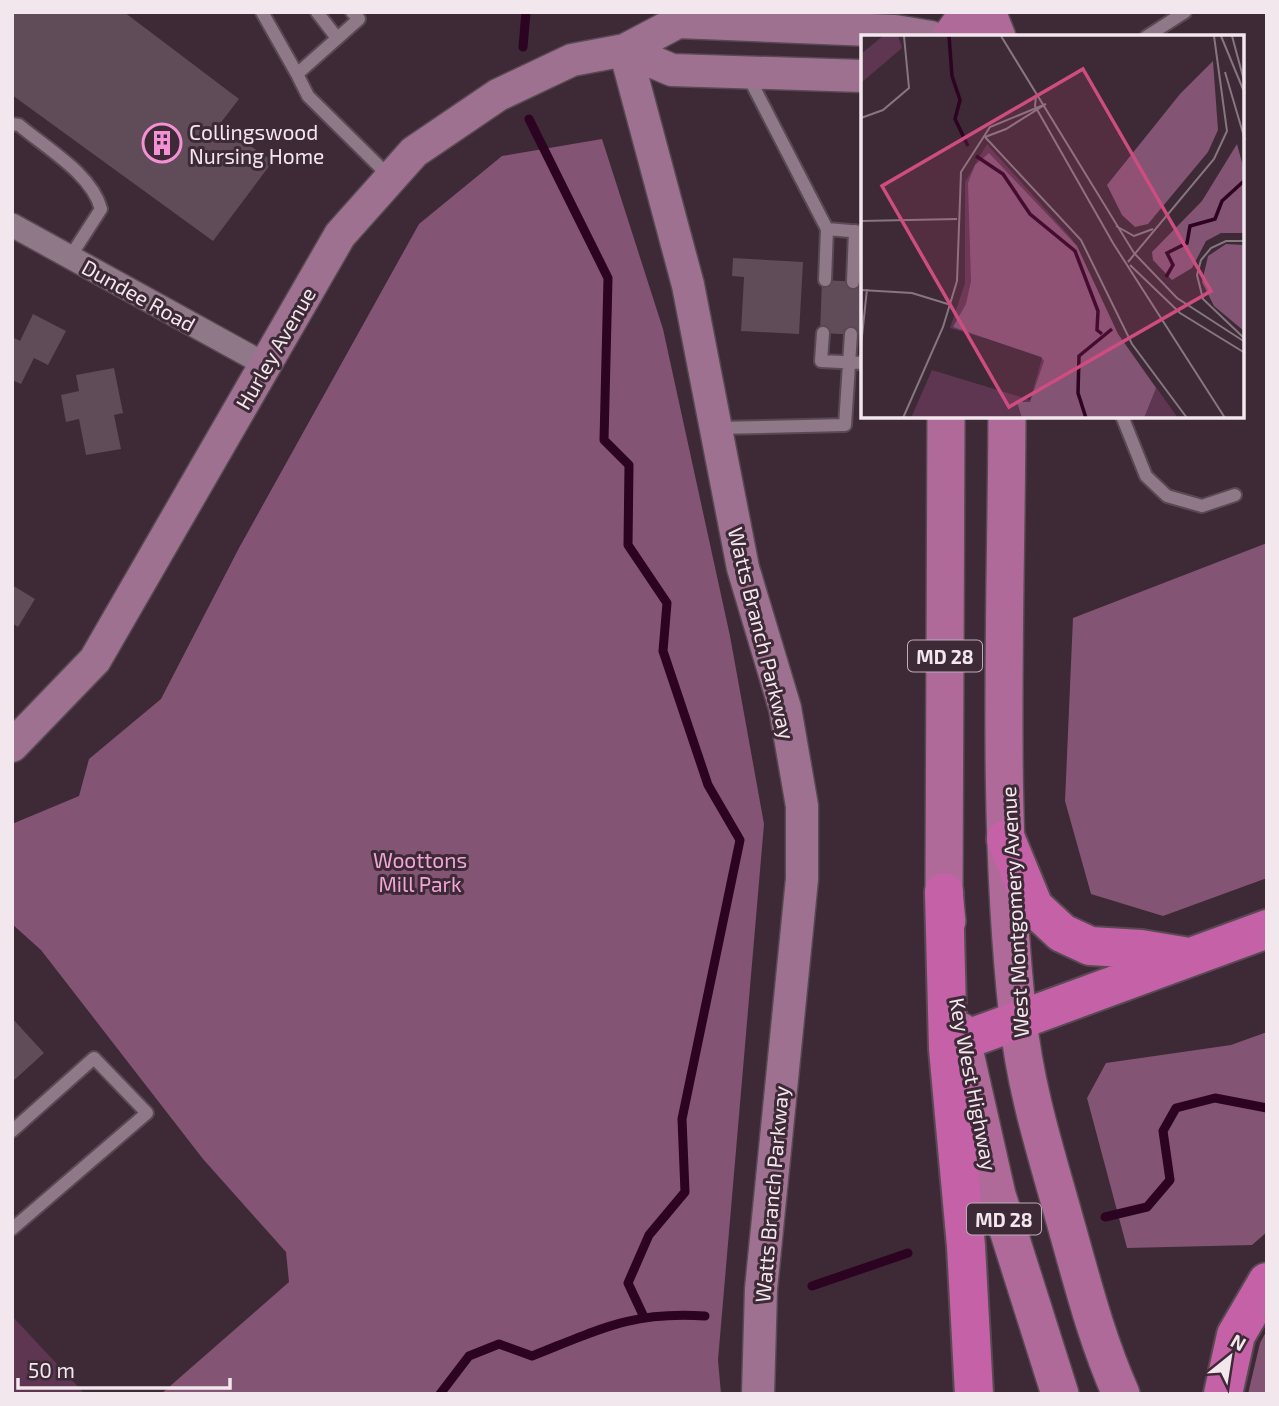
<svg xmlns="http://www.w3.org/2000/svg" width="1279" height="1406" viewBox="0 0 1279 1406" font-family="'Exo 2',sans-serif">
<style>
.green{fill:#5e3651}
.forest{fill:#845474}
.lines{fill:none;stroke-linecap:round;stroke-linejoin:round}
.stream{stroke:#2c0321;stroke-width:9}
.building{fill:#604b58}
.lane-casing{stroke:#594953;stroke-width:16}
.street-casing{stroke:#594953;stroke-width:26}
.secondary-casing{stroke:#594953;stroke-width:35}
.primary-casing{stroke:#594953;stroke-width:40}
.highway-casing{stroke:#594953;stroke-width:42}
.lane{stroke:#8f7887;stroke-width:12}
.street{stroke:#8f7887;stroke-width:23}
.secondary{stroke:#9f7191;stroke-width:32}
.primary{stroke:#af6a9a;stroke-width:37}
.highway{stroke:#c461a7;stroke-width:38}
.labels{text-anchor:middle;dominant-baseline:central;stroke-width:6;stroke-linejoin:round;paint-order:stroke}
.shield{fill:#3d2a36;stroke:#bcaeb7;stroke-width:2}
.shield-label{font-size:19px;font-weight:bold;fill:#f3e7ee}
.poi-label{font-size:21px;fill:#f3e7ee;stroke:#3d2a36;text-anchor:start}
.street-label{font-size:21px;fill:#f3e7ee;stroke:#3d2a36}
.park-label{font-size:21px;fill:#f0a5d7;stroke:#3d2a36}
.inset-river{fill:none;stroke:#2c0321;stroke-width:3.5}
.inset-road{fill:none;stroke:#867680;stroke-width:2}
.view{fill:#ce4c80;fill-opacity:0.15;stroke:#ce4c80;stroke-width:3.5}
.inset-edge{fill:none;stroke:#f3e7ee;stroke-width:3.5}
</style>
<rect width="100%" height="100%" fill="#3d2a36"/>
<path class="green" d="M12,1316L85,1394H12Z"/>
<path class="forest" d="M602,139L663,329L730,636L764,824L718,1360L721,1394H161L289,1282L286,1252L203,1159L41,950L12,924V824L79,796L89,759L161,699L239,548L419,224L502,156Z
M1267,543V878L1163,916L1091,894L1065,801L1073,618Z
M1267,1032V1232L1252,1245L1127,1248L1087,1098L1106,1063L1231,1045Z
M1267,1330V1394H1248L1260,1343Z"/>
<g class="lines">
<path class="stream" d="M523,47L526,12
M529,119L608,278L604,440L629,465L628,545L667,603L663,651L708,785L740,840L682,1119L685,1192L649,1235L628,1283L643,1315
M1105,1217L1147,1207L1170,1180L1163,1131L1176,1108L1215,1098L1267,1108
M812,1286L908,1253
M440,1394L469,1356L499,1344L532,1356C598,1330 631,1311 705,1316"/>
</g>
<path class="building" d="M12,12H124L239,99L219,125L273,161L213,241L12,95Z
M733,258L803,262L799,334L741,331L744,277L732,276Z
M822,280L862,282V335L820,333Z
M33,314L66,331L48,365L34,358L21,384L12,380V337L20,341Z
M114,368L123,413L114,415L121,449L86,455L79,419L66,422L61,395L79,391L76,375Z
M12,585L35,599L18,627L12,623Z
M12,1018L44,1053L12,1082Z"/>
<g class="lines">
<defs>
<path id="lane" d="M262,12L297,74
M317,12L337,38
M352,12L359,19L297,74L308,96L391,178
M1146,37L1185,12
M747,74L827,229L862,232
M12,124L19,125C46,148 92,174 101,209L70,257
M825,280L827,229
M853,282L855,231
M823,333L821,361L862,363
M1122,416L1146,476L1167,496L1202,506L1235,495
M716,428L845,425L851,334
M12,1131L94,1058L147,1113L12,1229"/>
<path id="street" d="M12,225L266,365"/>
<path id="secondary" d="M625,50L688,285L743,568L785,708L802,806V879L761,1289L758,1394
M625,50L672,70L862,76
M12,746L95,660L340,235L414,152L498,95L572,60L625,50L678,22L895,31L931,37"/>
<path id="primary" d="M987,12L997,37
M951,37L969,12
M946,416L944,892L947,921
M1007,416C1006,616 996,819 1018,1018C1025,1090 1048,1159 1067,1228C1083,1285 1097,1340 1121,1394
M960,1031L997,1195L1060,1394"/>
<path id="highway" d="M1006,839L1034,907L1062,933L1090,946L1141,949L1183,956
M944,892L948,1049L966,1246L974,1394
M962,1041L1267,929
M1223,1394L1236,1335L1267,1282"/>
</defs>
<use href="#lane" class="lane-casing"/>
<use href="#street" class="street-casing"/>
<use href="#secondary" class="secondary-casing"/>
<use href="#primary" class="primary-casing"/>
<use href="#highway" class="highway-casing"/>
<use href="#lane" class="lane"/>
<use href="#street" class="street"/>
<use href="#secondary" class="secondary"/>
<use href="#primary" class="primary"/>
<use href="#highway" class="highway"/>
</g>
<defs>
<symbol id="building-ring" viewBox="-11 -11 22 22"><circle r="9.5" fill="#3d2a36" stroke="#f491d4" stroke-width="1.5"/><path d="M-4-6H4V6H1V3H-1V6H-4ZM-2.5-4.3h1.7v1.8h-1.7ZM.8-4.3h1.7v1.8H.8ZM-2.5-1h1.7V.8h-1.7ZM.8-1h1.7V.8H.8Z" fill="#f491d4"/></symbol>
</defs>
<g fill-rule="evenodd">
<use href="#building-ring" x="140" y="121" width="44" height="44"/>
</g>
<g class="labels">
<g class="shield">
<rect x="908" y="640.5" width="74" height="31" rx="5"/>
<rect x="967" y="1203.5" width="74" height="31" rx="5"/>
</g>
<g class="shield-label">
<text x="945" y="656">MD 28</text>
<text x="1004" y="1219">MD 28</text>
</g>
<g class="poi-label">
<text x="189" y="131">Collingswood<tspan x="189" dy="24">Nursing Home</tspan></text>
</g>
<g class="street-label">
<text transform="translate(139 295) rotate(29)">Dundee Road</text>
<text transform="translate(275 348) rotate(-60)">Hurley Avenue</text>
<text transform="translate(762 633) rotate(76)">Watts Branch Parkway</text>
<text transform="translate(1014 912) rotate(-93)">West Montgomery Avenue</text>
<text transform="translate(974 1084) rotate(79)">Key West Highway</text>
<text transform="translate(771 1194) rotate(-85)">Watts Branch Parkway</text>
</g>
<g class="park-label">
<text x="420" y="859">Woottons<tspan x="420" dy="24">Mill Park</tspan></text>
</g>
</g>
<g transform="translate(861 35)">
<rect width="383" height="383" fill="#3d2a36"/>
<path d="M22,1H37L41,13L0,48V19ZM126,109L211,204L257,299L317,383H50L71,335L169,365L182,320L89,293L104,248V147Z" fill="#5e3651"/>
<path d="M352,26L357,95L347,117L287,189L274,192L261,180L246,150L319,59ZM376,109L383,135V198H360L345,206L331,233L311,245L292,225L291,217L341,166ZM128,118L216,211L257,299L295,353L283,383H161L156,367H169L183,326L180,322L92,292L105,269L110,246L107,148L114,130ZM365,209L383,210V296L353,271L341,247L347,221Z" fill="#845474"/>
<path class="inset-river" d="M88,1L91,41L99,65L94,84L107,111M115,121L142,139L169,179L214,216L237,276L236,295L241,299M305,242L312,230L306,218L326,208L329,191L354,184L361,166L384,145M225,383L217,358L218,321L251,294"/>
<path class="inset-road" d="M140,1L273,218L316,263L384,307M360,1L384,59M371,1L384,49M364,37L384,105M175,61L174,71L252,208M0,83L22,75L48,53L43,1M124,102L220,205L271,309L326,383M124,102L145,94L185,69M0,186L96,184M255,191L273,201L292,194M250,205L364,383M384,206H365L350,213L340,225L336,240L342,264L384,304M267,227L353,124L366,96L353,1M269,230L319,278L384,318M0,255L51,258L90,270M0,311L6,254M42,383L82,292L96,246L100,137L129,92L185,69"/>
<path class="view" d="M222,34L350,256L148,372L21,151Z"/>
<rect width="383" height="383" class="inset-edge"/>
</g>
<rect width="1279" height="1406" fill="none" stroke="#f3e7ee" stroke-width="28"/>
<g transform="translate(1230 1357) rotate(30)" stroke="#3d2a36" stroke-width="5" paint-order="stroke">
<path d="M0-5L12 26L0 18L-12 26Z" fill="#f3e7ee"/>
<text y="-10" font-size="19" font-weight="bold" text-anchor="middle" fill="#f3e7ee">N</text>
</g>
<path d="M18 1378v10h212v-10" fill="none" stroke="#f3e7ee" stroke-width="3.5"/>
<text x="28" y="1378" font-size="21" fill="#f3e7ee" stroke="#3d2a36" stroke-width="5" paint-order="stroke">50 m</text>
</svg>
